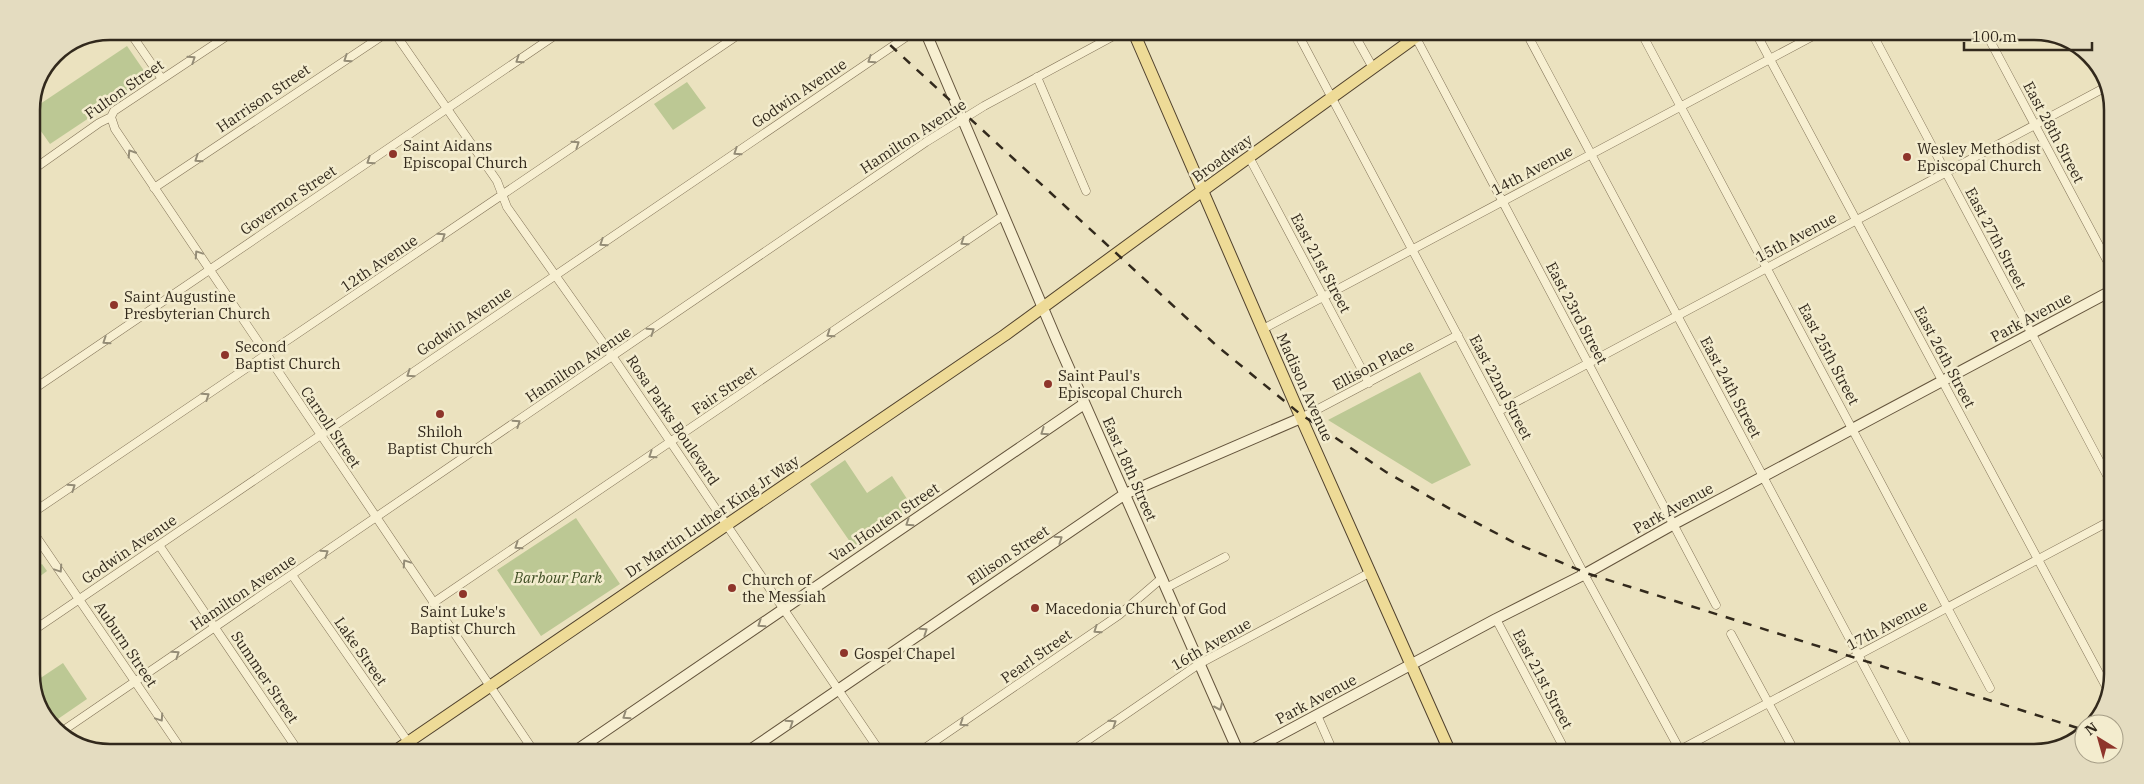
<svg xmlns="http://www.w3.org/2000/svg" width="2144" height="784" viewBox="0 0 2144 784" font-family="'IBM Plex Serif',serif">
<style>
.green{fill:#bcc894}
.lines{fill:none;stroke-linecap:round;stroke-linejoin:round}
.street-casing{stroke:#827358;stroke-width:9}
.secondary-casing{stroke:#64543c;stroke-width:12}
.primary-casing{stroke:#50412d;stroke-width:13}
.street{stroke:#f7efd1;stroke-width:8}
.secondary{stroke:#f7efd1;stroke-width:10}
.primary{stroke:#eedb97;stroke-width:11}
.rail{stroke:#32291c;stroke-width:2.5;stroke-dasharray:9 9;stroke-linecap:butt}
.oneway{stroke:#948c76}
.poi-dot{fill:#8e352b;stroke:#f3ecce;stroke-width:2}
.labels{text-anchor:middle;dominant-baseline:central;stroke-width:5;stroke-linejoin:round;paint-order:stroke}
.street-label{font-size:15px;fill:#32291c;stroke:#f3ecce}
.poi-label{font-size:15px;fill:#32291c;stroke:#f3ecce;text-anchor:start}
.park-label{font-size:15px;font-style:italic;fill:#3f4e24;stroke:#f3ecce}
.rim{fill:none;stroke:#32291c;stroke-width:2.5}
</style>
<rect width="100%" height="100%" fill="#ebe2bf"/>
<path class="green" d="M127,46L149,78L50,144L31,117V110Z
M687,82L706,108L673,130L654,104Z
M1420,372L1471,465L1432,484L1328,420Z
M845,460L867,493L892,476L913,508L855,549L810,484Z
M576,518L620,584L541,636L497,570Z
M42,564L47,571L31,583V571Z
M63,663L87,699L55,721L37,694L33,683Z"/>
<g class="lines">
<defs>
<path id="street" d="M129,31L162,79
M394,32L497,181L507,207L613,357L879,750
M1298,34L1583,572L1681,752
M1354,34L1373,68
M1414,34L1716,605
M1527,34L1910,752
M1642,34L1990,688
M1757,35L2109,692
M1873,35L2110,481
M1987,35L2111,268
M1037,77L1086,191
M111,117L115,129L533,750
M1249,157L1369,383
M31,171L99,123L111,117L114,111L233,32
M154,188L388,32
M1263,329L1815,35
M31,391L560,32
M1499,411L2106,87
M1301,418L1458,335
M31,514L741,33
M31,529L181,749
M159,545L297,749
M292,575L408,742
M1166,588L1225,557
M433,603L1004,215
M1496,619L1566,752
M31,632L912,33
M1731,634L1795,752
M1317,715L1333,751
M61,732L926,142L984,106L1119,33
M922,750L1119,615L1162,578
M1072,751L1199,664L1371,572
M1676,752L2110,521"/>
<path id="secondary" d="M926,33L1057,341L1238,751
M577,750L1084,404
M750,750L1125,494L1301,418
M1250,751L1496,619L1585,574L1674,524L2111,291"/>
<path id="primary" d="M1134,33L1299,413L1450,752
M398,749L1005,335L1202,191L1420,34"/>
</defs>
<use href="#street" class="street-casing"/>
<use href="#secondary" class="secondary-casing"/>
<use href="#primary" class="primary-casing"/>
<use href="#street" class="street"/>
<use href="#secondary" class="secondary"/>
<use href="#primary" class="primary"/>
<path class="rail" d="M877,33L1217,346L1299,413L1386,472L1452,510L1515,543L1586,573L2084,730"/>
</g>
<defs><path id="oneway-chevron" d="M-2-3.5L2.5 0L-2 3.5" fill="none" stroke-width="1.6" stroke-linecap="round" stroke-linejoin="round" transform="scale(1.25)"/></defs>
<g class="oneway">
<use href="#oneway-chevron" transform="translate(192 59) rotate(-34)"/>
<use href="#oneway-chevron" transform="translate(347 59) rotate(146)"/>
<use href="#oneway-chevron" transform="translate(519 60) rotate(146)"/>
<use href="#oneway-chevron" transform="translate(871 60) rotate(146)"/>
<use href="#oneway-chevron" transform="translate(576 144) rotate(-34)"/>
<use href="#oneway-chevron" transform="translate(737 152) rotate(146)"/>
<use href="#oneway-chevron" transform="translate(131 153) rotate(-123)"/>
<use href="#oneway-chevron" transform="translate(198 159) rotate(146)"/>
<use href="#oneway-chevron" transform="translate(370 161) rotate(146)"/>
<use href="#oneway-chevron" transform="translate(442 236) rotate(-34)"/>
<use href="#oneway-chevron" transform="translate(964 242) rotate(146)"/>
<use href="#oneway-chevron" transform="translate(603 243) rotate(146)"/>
<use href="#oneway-chevron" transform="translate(198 254) rotate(-124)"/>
<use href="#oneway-chevron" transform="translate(651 331) rotate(-34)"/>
<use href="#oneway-chevron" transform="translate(830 334) rotate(146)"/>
<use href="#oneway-chevron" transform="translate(106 341) rotate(146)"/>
<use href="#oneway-chevron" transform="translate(410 374) rotate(146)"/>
<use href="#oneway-chevron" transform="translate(206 396) rotate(-34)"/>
<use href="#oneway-chevron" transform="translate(517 423) rotate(-34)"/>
<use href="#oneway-chevron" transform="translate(1044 432) rotate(146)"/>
<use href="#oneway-chevron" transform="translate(652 455) rotate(146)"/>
<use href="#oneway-chevron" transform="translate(72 487) rotate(-34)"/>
<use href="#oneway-chevron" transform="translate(909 523) rotate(146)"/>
<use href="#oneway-chevron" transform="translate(1059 539) rotate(-34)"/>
<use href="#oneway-chevron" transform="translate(518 546) rotate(146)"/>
<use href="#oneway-chevron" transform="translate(325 553) rotate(-34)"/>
<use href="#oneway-chevron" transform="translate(406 563) rotate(-124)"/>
<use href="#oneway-chevron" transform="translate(59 569) rotate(56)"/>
<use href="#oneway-chevron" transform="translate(761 624) rotate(146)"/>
<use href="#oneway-chevron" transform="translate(1097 630) rotate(145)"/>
<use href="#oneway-chevron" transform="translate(924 631) rotate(-34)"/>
<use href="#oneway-chevron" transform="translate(176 654) rotate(-34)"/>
<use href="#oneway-chevron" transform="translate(1219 707) rotate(66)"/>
<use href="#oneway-chevron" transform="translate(626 716) rotate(146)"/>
<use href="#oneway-chevron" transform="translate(160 718) rotate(56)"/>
<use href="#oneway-chevron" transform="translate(790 723) rotate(-34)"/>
<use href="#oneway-chevron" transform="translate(963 723) rotate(146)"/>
<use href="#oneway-chevron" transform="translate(1113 723) rotate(-34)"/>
</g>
<g class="poi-dot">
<circle cx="393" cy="154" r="5"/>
<circle cx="1907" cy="157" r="5"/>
<circle cx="114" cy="305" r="5"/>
<circle cx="225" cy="355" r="5"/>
<circle cx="1048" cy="384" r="5"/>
<circle cx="440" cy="414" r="5"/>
<circle cx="732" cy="588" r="5"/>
<circle cx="463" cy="594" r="5"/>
<circle cx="1035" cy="608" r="5"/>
<circle cx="844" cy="653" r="5"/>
</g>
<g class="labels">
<g class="street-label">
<text transform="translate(124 89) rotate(-35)">Fulton Street</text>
<text transform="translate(799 93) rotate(-34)">Godwin Avenue</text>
<text transform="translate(263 98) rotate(-34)">Harrison Street</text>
<text transform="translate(2054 132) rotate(62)">East 28th Street</text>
<text transform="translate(913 136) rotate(-33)">Hamilton Avenue</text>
<text transform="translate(1222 158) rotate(-36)">Broadway</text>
<text transform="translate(1532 170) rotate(-28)">14th Avenue</text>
<text transform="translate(288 200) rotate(-34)">Governor Street</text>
<text transform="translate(1796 237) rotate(-28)">15th Avenue</text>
<text transform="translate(1996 238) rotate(62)">East 27th Street</text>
<text transform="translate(379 263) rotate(-34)">12th Avenue</text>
<text transform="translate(1321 263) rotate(62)">East 21st Street</text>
<text transform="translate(1577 313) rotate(62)">East 23rd Street</text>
<text transform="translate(2031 317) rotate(-28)">Park Avenue</text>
<text transform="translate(464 321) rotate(-34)">Godwin Avenue</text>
<text transform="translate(1829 354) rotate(62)">East 25th Street</text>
<text transform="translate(1945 357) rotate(62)">East 26th Street</text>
<text transform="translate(578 364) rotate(-34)">Hamilton Avenue</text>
<text transform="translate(1373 365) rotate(-28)">Ellison Place</text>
<text transform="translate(1305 387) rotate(66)">Madison Avenue</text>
<text transform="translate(1501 387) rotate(62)">East 22nd Street</text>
<text transform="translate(1731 387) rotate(62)">East 24th Street</text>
<text transform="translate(724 390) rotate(-34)">Fair Street</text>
<text transform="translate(673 420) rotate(56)">Rosa Parks Boulevard</text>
<text transform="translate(331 427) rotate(56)">Carroll Street</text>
<text transform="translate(1130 469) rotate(66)">East 18th Street</text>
<text transform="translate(1673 508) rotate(-29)">Park Avenue</text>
<text transform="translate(712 516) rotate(-34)">Dr Martin Luther King Jr Way</text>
<text transform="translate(884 522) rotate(-34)">Van Houten Street</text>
<text transform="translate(129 549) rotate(-34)">Godwin Avenue</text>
<text transform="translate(1008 555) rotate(-34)">Ellison Street</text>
<text transform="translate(243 592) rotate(-34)">Hamilton Avenue</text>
<text transform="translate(1887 625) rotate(-28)">17th Avenue</text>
<text transform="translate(126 644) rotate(56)">Auburn Street</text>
<text transform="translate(1211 644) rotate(-30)">16th Avenue</text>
<text transform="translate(361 651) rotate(55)">Lake Street</text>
<text transform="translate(1036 656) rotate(-35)">Pearl Street</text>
<text transform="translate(265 677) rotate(56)">Summer Street</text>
<text transform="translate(1543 679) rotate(62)">East 21st Street</text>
<text transform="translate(1316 699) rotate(-28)">Park Avenue</text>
</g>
<g class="poi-label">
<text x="403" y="145">Saint Aidans<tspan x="403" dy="17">Episcopal Church</tspan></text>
<text x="1917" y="148">Wesley Methodist<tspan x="1917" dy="17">Episcopal Church</tspan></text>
<text x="124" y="296">Saint Augustine<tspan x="124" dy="17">Presbyterian Church</tspan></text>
<text x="235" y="346">Second<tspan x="235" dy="17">Baptist Church</tspan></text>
<text x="1058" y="375">Saint Paul's<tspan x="1058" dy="17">Episcopal Church</tspan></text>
<text x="440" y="431" text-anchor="middle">Shiloh<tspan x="440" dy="17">Baptist Church</tspan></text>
<text x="742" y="579">Church of<tspan x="742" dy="17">the Messiah</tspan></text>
<text x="1045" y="608">Macedonia Church of God</text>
<text x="463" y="611" text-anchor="middle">Saint Luke's<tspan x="463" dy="17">Baptist Church</tspan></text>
<text x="854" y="653">Gospel Chapel</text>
</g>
<g class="park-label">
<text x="558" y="577">Barbour Park</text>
</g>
</g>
<path d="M0 0H2144V784H0ZM110 40H2034A70 70 0 0 1 2104 110V674A70 70 0 0 1 2034 744H110A70 70 0 0 1 40 674V110A70 70 0 0 1 110 40Z" fill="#e4dcc0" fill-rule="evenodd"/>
<path class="rim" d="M110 40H2034A70 70 0 0 1 2104 110V674A70 70 0 0 1 2034 744H110A70 70 0 0 1 40 674V110A70 70 0 0 1 110 40Z"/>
<g transform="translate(2099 739) rotate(323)"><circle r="24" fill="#f3ecce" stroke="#a69e87"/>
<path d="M0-4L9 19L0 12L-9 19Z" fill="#8e352b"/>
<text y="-8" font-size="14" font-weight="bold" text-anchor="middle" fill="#32291c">N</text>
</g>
<path d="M1964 42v8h128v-8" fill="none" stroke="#32291c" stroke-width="2.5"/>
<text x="1972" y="42" font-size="15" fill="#32291c" stroke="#f3ecce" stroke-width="4" paint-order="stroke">100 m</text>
</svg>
